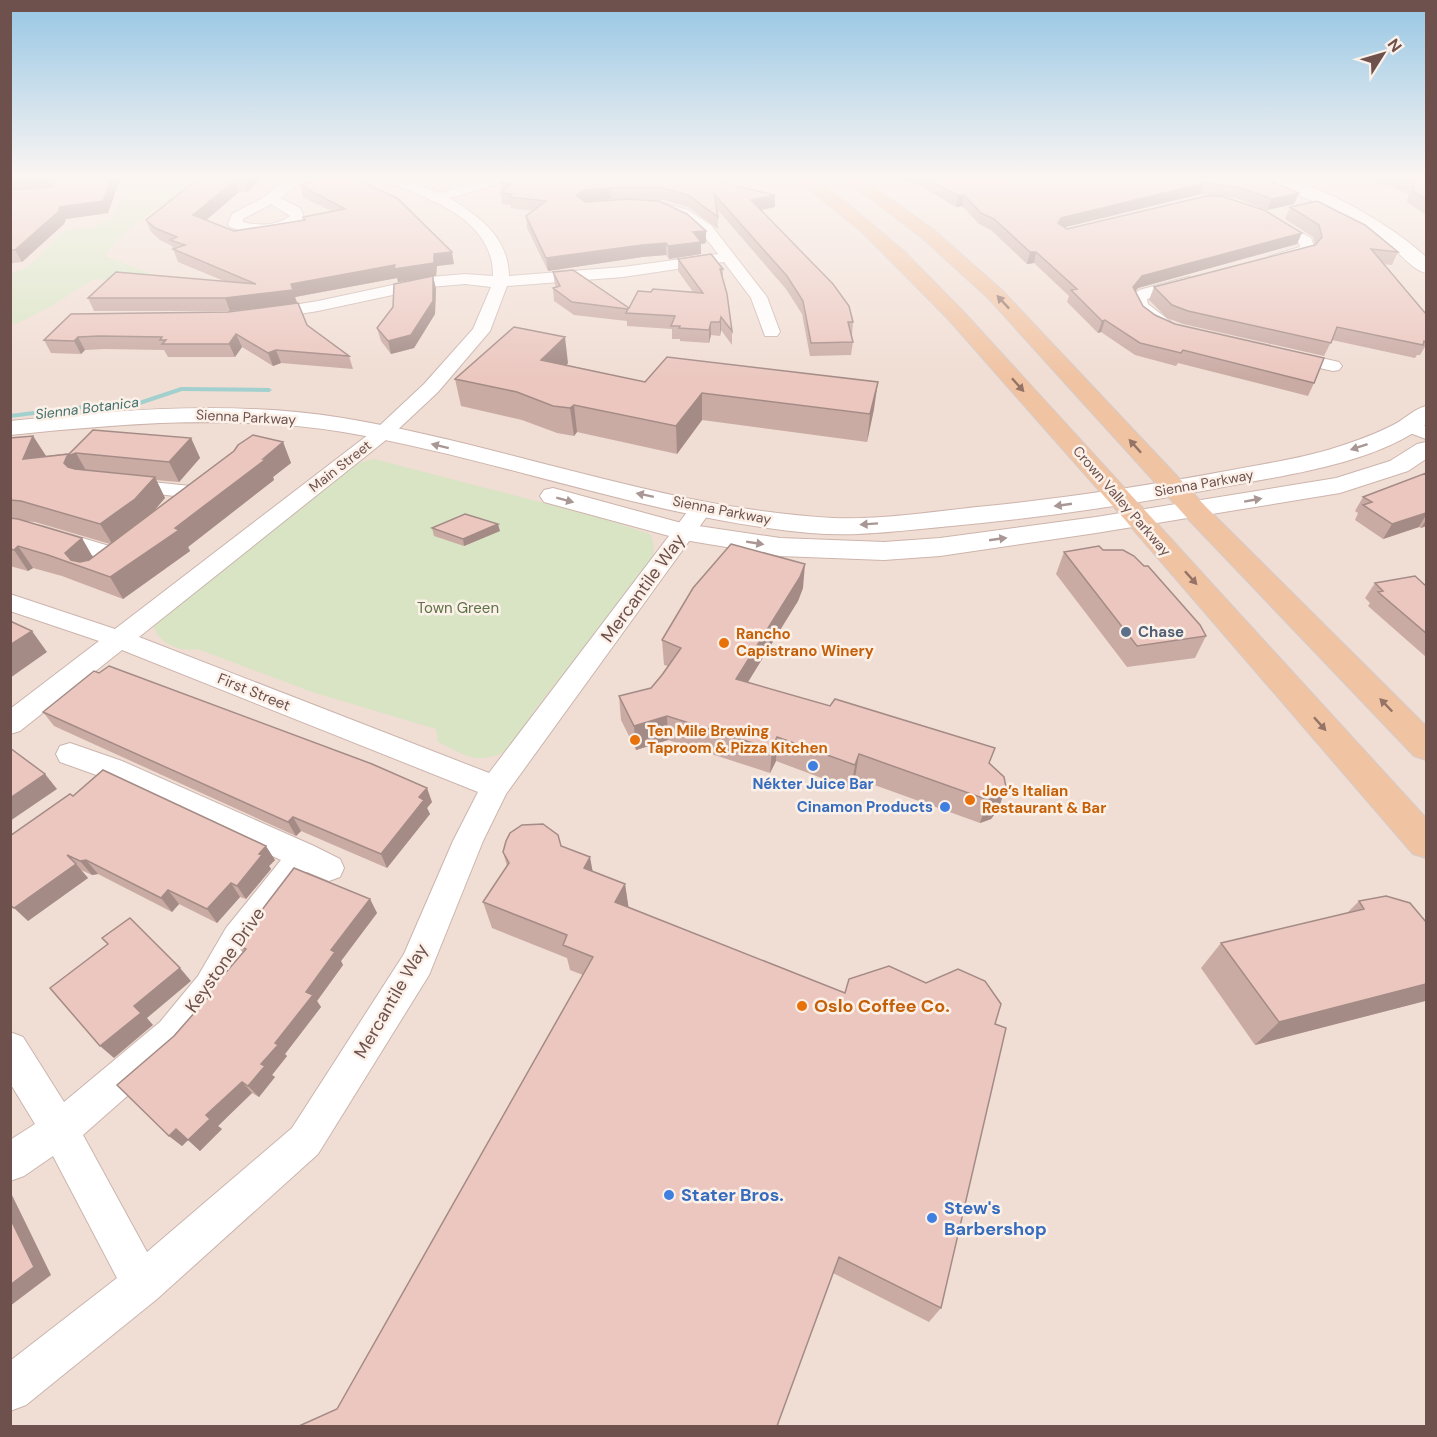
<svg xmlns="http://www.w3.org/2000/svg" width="1437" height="1437" viewBox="0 0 1437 1437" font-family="'DM Sans',sans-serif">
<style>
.residential{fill:#f0ddd3}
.green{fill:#d8e4c4}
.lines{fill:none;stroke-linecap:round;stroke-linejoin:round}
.stream{fill:#a2d0ce;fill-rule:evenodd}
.minor-casing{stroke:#cbb5ae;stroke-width:2}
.secondary-casing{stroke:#cdb4ac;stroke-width:2}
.primary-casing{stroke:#d4cbca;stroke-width:2}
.minor{fill:#fff;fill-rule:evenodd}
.secondary{fill:#fff;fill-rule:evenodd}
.primary{fill:#f0c3a3;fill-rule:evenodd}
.wall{fill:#caaba4;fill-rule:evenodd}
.shaded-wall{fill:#a48b86}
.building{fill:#ebc7bf;stroke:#a48b86;stroke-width:1.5}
.oneway{fill:#957367}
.oneway2{fill:#a89794}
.service-dot{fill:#5c6f8a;stroke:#fcf1e9;stroke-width:2}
.food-dot{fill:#e8710a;stroke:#fcf1e9;stroke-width:2}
.shop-dot{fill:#3f7fe0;stroke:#fcf1e9;stroke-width:2}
.labels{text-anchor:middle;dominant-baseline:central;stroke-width:5;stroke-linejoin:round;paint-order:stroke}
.far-water-label{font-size:14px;font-style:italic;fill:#427270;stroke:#fcf1e9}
.far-street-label{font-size:14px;fill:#6e514d;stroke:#fcf1e9}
.park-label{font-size:15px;fill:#5d7246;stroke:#fcf1e9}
.service-label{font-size:15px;font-weight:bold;fill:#4e5e75;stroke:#fcf1e9;text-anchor:start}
.food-label{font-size:15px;font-weight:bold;fill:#c56008;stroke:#fcf1e9;text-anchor:start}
.street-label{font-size:15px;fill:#6e514d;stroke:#fcf1e9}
.shop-label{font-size:15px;font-weight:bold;fill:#366cbe;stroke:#fcf1e9}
.near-street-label{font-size:18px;fill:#6e514d;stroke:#fcf1e9}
.near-food-label{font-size:18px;font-weight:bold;fill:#c56008;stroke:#fcf1e9;text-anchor:start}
.near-shop-label{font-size:18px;font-weight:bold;fill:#366cbe;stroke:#fcf1e9;text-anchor:start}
</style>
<rect width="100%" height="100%" fill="#f9ece4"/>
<path class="residential" d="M11,177H1426V1426H11Z"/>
<path class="green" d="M89,177H213L203,179C166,202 130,221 105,256L150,273L133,282L94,279L53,305L16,324L11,322V273L27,268L65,230L92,227L112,218L125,195L122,191L106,189Z
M374,459L598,517L650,534C659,553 651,559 641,574L533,712C526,737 505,760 477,758C464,757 450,747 438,742L436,729L312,692L198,649C181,652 161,645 154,628C162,609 182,596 201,588L326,481L351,465Z"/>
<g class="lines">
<path class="stream" d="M181,387L269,388L272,390L269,392L182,391L140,405L74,410L10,418V414L74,406L139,401Z"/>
<defs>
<path id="minor" d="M293,177H309L280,198L300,208L304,217C287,238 253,235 230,227L228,224L232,214L266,196L276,186ZM271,204L290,216C276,226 259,226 243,222V219Z
M380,177H397L440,193L494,177H513L512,180L450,198C480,218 508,236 509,276L623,267L718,254C707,239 696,225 679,216C671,213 662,213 656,207L663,203L688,210L711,225L767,297L780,332L777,336H765L751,298L724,262L623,277L507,286L490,331L438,392L391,436L139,637L489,773L694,503L702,502L710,503L713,508L506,794L483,841L429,975L318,1154L157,1299L26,1405L10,1411V1361L117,1278L53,1156L24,1176L10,1181V1140L35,1124L10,1083V1032L23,1037L64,1102L160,1022L198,976L226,928L281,860L102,777L60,762L56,754L60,746L70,743L122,761L314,846L340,859L344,868L340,877L329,881L307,872L250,948L222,998L184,1046L83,1135L147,1252L292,1128L404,954L453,841L478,792L122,650L20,731L10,734V709L99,641L10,611V594L115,629L377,428L424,384L473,329L491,287L465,284L430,287L318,311L263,320L255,315L263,310L318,301L430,277L465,274L493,276C494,218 426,197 381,180Z
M1268,214L1311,238L1315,248L1309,255L1275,264L1270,262L1267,259L1270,256L1300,247L1299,243L1263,221L1261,218Z
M1188,277L1194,279L1196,282L1194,285L1147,299L1148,304L1170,321L1172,325L1170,329H1158L1132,306L1131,298L1139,290Z
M1286,350L1339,362L1342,366L1339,370L1333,371L1280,359L1277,355L1280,351Z
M1409,420L1426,426V439L1402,430L1399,426L1402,422Z
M123,479L200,487L208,488L211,493L208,498L200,499L116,489L112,485L116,481Z
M10,521L42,526L126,551L129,556L126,561L118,563L32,538L10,535Z"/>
<path id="secondary" d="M1261,177C1268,177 1277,176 1284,177C1328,189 1393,226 1426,257V273C1412,270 1399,252 1387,243C1350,215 1306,198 1263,180Z
M1426,406V424C1374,465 1278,476 1213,489C1123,506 1032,519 941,527C897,531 854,537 810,533C651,518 500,459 343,432C233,414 120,424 10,435V421C120,410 233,400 343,418C507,445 666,509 833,518C880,520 930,512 977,507C1059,499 1140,487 1221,472C1257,465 1293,460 1328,450C1351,443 1374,435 1395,424C1406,418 1414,409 1426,406Z
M1426,442V459L1408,471L1340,493L1096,533L940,556L884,560L780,556L684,540L544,502L540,496L544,490L553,488L685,524L780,538L884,542L940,538L1096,517L1336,478L1390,461L1417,444Z"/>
<path id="primary" d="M793,177H811L841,198L904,251L962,310L1426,818V858L1413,854L1126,521L948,319L861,231Z
M842,177H860L934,230L1002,290L1208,509L1426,726V760L1414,756L1190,521L988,298L922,238Z"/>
</defs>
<use href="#minor" class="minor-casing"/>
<use href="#secondary" class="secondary-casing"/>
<use href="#primary" class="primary-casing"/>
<use href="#minor" class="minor"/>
<use href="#secondary" class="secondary"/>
<use href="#primary" class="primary"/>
</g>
<path class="wall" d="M10,177H119L120,179L108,213L66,219L64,224L22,262L13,263L10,265Z
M200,177H264L247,192H239L206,220L234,231L304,220L303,217L331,211L303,197L300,185L454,264L437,266L436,276H433L436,289L435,314L414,348L391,354L381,341L377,328L426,278L398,282L397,278L295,297L307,325L349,356L353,369L281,363L273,366L242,347L235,357H168L164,350L105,349L85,350L81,354L51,353L44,340L290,304L230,311H94L88,298L224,281L178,262L172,246L160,240L151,232L146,220Z
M899,177H1260L1299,193L1294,204L1267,210L1235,198L1223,196L1297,244L1138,288L1135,292L1143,306L1155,315L1314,383L1308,396L1178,363L1176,366L1135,355L1101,332L1098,333L1067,302L1069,296L1034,263L1027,264L991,230L979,224L962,206L956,207L912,181L907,182ZM1201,194L1216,196L1067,229L1064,227Z
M1364,177H1426V215L1407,202L1409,194Z
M500,183L731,185L775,207L761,210L853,322L852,335H851L853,342L851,355L810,356L802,314L786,289L717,209L718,217V229L688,207L663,200L634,199L706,243L701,244V254L669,259L666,255L642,257L548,271L527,228L526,216L533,211L511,208V205L502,204ZM611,199H623L585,202H586Z
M1290,207L1398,252L1392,265L1383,264L1426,314V345L1420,355H1417L1415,358L1332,340L1324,356L1183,324L1167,318L1149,300L1154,287L1315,245L1313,237L1285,219Z
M678,259L723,269V279L732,331V345L721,330L720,336L711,335L709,343L680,341V339H672V329L627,326V321L574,315L554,301L553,288L556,287L555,285L553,272L629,308L651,292H693L678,271Z
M568,363L567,365L645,382L874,409L867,442L702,420L677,454L577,432L574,436L557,433L522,420L461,406L455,379Z
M33,436L46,456L191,438L200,458L179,482L156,480L165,498L152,513L283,442L291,463L273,477L274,480L188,547L190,551L123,599L62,576L33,568L28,571L10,566V438ZM23,521L35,522L110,544L93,557Z
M1426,473V526L1421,528L1419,527L1383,539L1355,520L1358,513L1355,511L1363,497Z
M432,528L500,531L464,546L434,536Z
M1103,550L1206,636L1195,658L1127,667L1056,574L1064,552Z
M1375,583L1426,586V657L1368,606L1370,603L1365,598Z
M803,588L798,601L748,682L990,763L1006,787L998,810L991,819L980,823L855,778L851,789L776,761L770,773L668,740L636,750L621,720L619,696L651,688L668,666L664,665L662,640Z
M43,712L432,802L427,808L430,814L387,868L301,831L296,836L54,726Z
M73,796L275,860L269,866L271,869L246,899L240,897L217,923L179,904L172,912L98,874L92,875L81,870L88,878L28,921Z
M561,846L593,872L625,884L628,907L845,993L995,1024L941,1308L929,1322L833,1273L337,1409L583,975L570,970L567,958L492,928L483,902L507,866L503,852Z
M370,899L377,913L341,961L343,965L317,1001L321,1007L285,1054L287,1056L272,1075L275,1077L259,1097L252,1093L218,1126L222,1129L200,1151L188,1140L182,1146L169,1136L174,1036L210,995L208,993L243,953L237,945Z
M1359,901L1426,922V1000L1425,1001L1255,1045L1201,968L1221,943L1347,913Z"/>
<path class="shaded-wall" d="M24,177H47L52,187L10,190V178Z
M112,177H119L120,179L108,213L66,219L64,224L22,262L15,250L60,207Z
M248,177H264L247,192L243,181Z
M908,177H912V181L907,182Z
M235,180L239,192L198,227L193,215Z
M1205,183L1201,194L1058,229V223L1061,218Z
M610,188L611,199L586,202L577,207L576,195L585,190Z
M1299,193L1294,204L1267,210L1272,199Z
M775,195V207L751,212V200Z
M964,195L962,206L956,207L958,196Z
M706,231V243L701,244V254L669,259L668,246L693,232Z
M1302,233L1297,244L1138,288L1129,299L1133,287L1142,276Z
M666,243V255L642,257L548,271L546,258L642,245Z
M452,252L454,264L437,266L436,276H433L436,289L435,314L414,348L391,354L388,341L433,277L398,282L397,278L295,297L297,303L230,311L225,298L434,254Z
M1030,252H1036L1034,263L1027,264Z
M721,317V330L720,336V322Z
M1105,320L1101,332L1098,333L1102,321Z
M711,322V335L709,343V330Z
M236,334L242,347L235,357L229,344Z
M78,337L85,350L81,354L74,341Z
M565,337L568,363L545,387L541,360Z
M276,350L281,363L273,366L268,353Z
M878,382L874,409L867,442L870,414Z
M702,393V420L677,454L676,426Z
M574,405L577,432L574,436L570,408Z
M33,436L46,456L23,459Z
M191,438L200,458L179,482L169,462Z
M283,442L291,463L273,477L274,480L188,547L190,551L123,599L110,577L175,528Z
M76,453L88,474L76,483L64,463L67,456Z
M155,477L165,498L146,520L113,545L100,524Z
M1426,513V515L1419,527L1383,539L1392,524Z
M1426,520V526L1421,528Z
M498,524L500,531L464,546L463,539Z
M82,538L94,559L72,564L65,553Z
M18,546L33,568L28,571L14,550Z
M805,564L803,588L798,601L735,703L736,679Z
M32,631L47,652L10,678V645Z
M667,716L668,740L636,750L634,726Z
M777,737L776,761L770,773L772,749Z
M859,754L855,778L851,789L855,765Z
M45,774L57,789L10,821V798Z
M1006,787L998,810L991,819L980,823L988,800Z
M427,788L432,802L427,808L430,814L387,868L381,854L419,797Z
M293,817L301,831L296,836L288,822Z
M266,846L275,860L269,866L271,869L246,899L237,886L259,854Z
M590,857L595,884L584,868Z
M86,860L98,874L92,875L80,861Z
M76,864L88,878L28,921L14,908Z
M231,883L240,897L217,923L207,909Z
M625,884L629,910L615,902Z
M168,890L179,904L172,912L161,898Z
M370,899L377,913L341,961L343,965L317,1001L321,1007L285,1054L287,1056L272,1075L275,1077L259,1097L248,1086L331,950Z
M180,968L191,981L147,1018L153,1025L114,1058L100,1046L134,1006Z
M1426,984V1000L1425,1001L1255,1045L1279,1022Z
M242,1082L252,1093L218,1126L222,1129L200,1151L188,1140L206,1115Z
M176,1129L189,1139L182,1146L169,1136Z
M10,1191L51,1275L10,1306Z"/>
<path class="building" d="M52,177H112L103,201L60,207L58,212L15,250H10V190L52,187L55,183L53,177Z
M200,177H248L243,181L235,180L193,215L234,231L305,220L303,217L345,209L300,185L329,177H352L397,198L452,252L434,254V263L394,269L395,265L291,284L293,290L225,298H88L116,272L256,284L173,249L185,245L170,240L177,237L155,228L146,220Z
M507,177H720L731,185L775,195L751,200L833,284L849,306L853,322H848L853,342L811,343L803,301L787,276L714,194L718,217L688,195L662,188H610L585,190L576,195L585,202L628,199L659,201L687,214L706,231L693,232L701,242L668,246L666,243L642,245L546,258L526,216L546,201L509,197L512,194L501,193L511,184L500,183Z
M924,177H1260L1299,193L1272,199L1239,187L1205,183L1061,218L1058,223L1067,229L1206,196H1221L1264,210L1302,233L1142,276L1133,287L1143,306L1155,315L1175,324L1324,358L1314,383L1183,350L1181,353L1140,343L1105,320L1102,321L1071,290L1077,289L1036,252H1030L994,219L981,213L964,195L958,196Z
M1399,177H1426V199L1413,191L1415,183Z
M1317,201L1365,225L1398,252L1371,249L1426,314V342L1424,341L1423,345L1337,327L1331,343L1188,311L1172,305L1154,287L1315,245L1322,237L1319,225L1290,207Z
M711,254L723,269H720L727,294L732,331L721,317L720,322H711L709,330L679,328L680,326H671L675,316L626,313L628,309L572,302L553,288L560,286L553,272L573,270L629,308L638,291L651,292L653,289L703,293L678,259Z
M433,276V301L411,335L388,341L377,328L393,307L394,284Z
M298,303L307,325L349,356L276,350L268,353L236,334L229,344H162L166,340H160L162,337L99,336L78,337L74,341L44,340L71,314L228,312Z
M514,327L565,337L541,360L645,382L667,357L878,382L870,414L702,393L676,426L574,405L570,408L553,406L517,392L455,379Z
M93,430L191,438L169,462L76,453L67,456L64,463L68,467L75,469L155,477L135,499L100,524L21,501L10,500V438L33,436L23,459L69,454Z
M253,435L283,442L263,459H266L175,528L179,530L110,577L48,555L18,546L14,550L10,549V518L18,519L82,538L65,553L71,560L80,562L89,560L234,451L238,445Z
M1426,473V513L1392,524L1363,505L1372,502L1363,497Z
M465,514L498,524L463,539L432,528Z
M731,544L805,564L800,577L736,679L830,706L835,699L995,748L989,763L1004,777L1006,787L1000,796L988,800L859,754L855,765L777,737L772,749L667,716L634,726L619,696L651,688L662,675L681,648L662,640L693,588Z
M1099,546L1103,550H1123L1134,556L1144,566H1148L1200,625L1206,636L1137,646L1064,552Z
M1415,576L1426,586V633L1378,592L1383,591L1375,583Z
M10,621L32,631L10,645Z
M109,666L372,764L427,788L419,797L424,800L381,854L293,817L288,822L43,712L94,671L99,673Z
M10,748L45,774L10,798Z
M103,770L266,846L259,854L262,855L237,886L231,883L207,909L168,890L161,898L86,860L80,861L67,855L76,864L14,908L10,905V836L70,794L73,796Z
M543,824L558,835L561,846L590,857L584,868L625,884L615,902L845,993L849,979L889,966L926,983L958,969L985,981L1001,1004L995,1024L1006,1028L941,1308L839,1257L777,1426H299L337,1409L593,957L563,945L567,935L483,902L509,863L503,852L506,841L510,833L522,825Z
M294,868L370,899L331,950L335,952L306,992L313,995L275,1043L278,1045L261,1064L265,1066L248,1086L242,1082L206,1115L210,1119L188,1140L176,1129L169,1136L117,1085L174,1036L210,995L208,993L246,949L237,945L242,936Z
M1386,896L1410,903L1426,922V984L1279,1022L1221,943L1364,909L1359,901Z
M130,918L180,968L134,1006L141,1013L100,1046L50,988L108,944L102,938Z
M10,1218L34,1267L10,1285Z"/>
<defs><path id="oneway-solid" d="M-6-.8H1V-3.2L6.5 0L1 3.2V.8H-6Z" transform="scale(1.5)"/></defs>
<g class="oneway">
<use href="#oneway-solid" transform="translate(1003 302) rotate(-133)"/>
<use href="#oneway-solid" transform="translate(1018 385) rotate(48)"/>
<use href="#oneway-solid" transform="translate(1135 446) rotate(-132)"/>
<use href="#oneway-solid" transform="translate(1191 578) rotate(48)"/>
<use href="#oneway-solid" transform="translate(1386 705) rotate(-134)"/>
<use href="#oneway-solid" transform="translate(1320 724) rotate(48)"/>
</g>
<g class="oneway2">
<use href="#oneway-solid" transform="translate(440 446) rotate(-166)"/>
<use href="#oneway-solid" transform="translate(1359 447) rotate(162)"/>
<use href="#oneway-solid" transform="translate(645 495) rotate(-168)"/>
<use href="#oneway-solid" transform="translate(565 500) rotate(15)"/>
<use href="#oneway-solid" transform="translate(1253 500) rotate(-10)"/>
<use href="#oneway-solid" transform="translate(1063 505) rotate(172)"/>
<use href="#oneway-solid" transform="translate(869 524) rotate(176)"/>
<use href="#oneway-solid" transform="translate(998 539) rotate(-8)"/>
<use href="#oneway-solid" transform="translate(755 543) rotate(9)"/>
</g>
<linearGradient id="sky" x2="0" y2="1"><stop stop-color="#96c6e4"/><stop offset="0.47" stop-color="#fcf6f3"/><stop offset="1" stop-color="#fcf6f3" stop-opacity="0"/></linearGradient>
<rect width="1437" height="378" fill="url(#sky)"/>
<circle class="service-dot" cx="1126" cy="632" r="6"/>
<g class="food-dot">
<circle cx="724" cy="643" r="6"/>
<circle cx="635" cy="740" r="6"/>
<circle cx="970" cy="800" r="6"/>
<circle cx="802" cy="1006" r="6"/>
</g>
<g class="shop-dot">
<circle cx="813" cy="766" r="6"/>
<circle cx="945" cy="807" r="6"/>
<circle cx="669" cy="1195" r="6"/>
<circle cx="932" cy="1218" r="6"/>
</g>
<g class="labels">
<g class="far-water-label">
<text transform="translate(87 408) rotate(-7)">Sienna Botanica</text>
</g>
<g class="far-street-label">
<text transform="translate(246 417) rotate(3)">Sienna Parkway</text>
<text transform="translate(340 466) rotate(-38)">Main Street</text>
<text transform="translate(1204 483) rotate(-10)">Sienna Parkway</text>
<text transform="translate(1122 501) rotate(49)">Crown Valley Parkway</text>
<text transform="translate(722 510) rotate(11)">Sienna Parkway</text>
</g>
<g class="park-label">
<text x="458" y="608">Town Green</text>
</g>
<g class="service-label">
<text x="1138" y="632">Chase</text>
</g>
<g class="food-label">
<text x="736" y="634">Rancho<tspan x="736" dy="17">Capistrano Winery</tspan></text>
<text x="647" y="731">Ten Mile Brewing<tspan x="647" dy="17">Taproom &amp; Pizza Kitchen</tspan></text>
<text x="982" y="791">Joe’s Italian<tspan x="982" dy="17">Restaurant &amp; Bar</tspan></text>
</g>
<g class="street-label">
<text transform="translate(254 692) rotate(22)">First Street</text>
</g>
<g class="shop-label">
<text x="813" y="784">Nékter Juice Bar</text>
<text x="933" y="807" text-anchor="end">Cinamon Products</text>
</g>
<g class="near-street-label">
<text transform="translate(643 588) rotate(-54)">Mercantile Way</text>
<text transform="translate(225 960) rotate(-55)">Keystone Drive</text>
<text transform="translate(391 1001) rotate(-60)">Mercantile Way</text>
</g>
<g class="near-food-label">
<text x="814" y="1006">Oslo Coffee Co.</text>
</g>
<g class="near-shop-label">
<text x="681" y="1195">Stater Bros.</text>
<text x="944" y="1208">Stew's<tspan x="944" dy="21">Barbershop</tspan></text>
</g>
</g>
<rect width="1437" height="1437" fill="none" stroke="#6e514d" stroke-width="24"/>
<g transform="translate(1383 54) rotate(53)" stroke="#fcf1e9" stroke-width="4.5" paint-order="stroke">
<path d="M0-4.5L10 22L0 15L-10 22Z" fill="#6e514d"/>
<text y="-9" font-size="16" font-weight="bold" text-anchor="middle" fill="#6e514d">N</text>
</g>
</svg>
